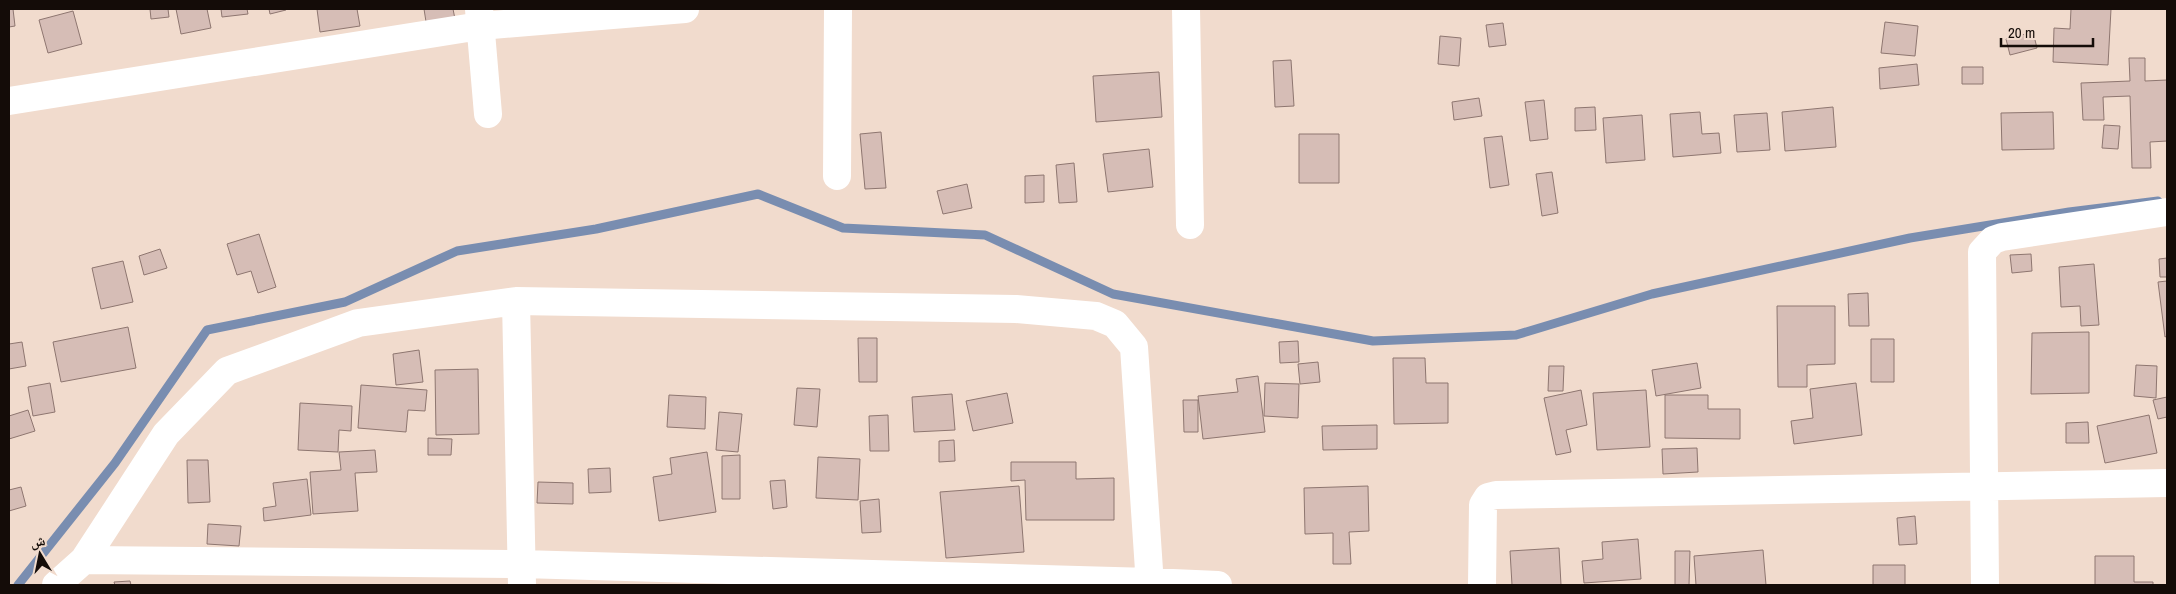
<svg xmlns="http://www.w3.org/2000/svg" width="2176" height="594" viewBox="0 0 2176 594" font-family="'Archivo Narrow','Noto Naskh Arabic',sans-serif">
<style>
.lines{fill:none;stroke-linecap:round;stroke-linejoin:round}
.stream{stroke:#798db0;stroke-width:9}
.building{fill:#d6bdb6;stroke:#8e7670}
.minor{stroke:#fff;stroke-width:28}
</style>
<rect width="100%" height="100%" fill="#f1dbcd"/>
<g class="lines">
<path class="stream" d="M18,585L115,463L207,330L345,302L457,251L596,229L758,194L843,228L985,235L1113,294L1373,341L1516,335L1652,294L1910,238L2069,212L2158,201"/>
</g>
<path class="building" d="M9,9H13L15,26L9,27Z
M150,9H168L169,17L151,19Z
M176,9H207L211,28L181,34Z
M221,9H247L248,14L222,17Z
M269,9H286V10L270,14Z
M317,9H357L360,26L320,32Z
M424,9H453L456,24L427,28Z
M2071,9H2111L2108,65L2053,62L2054,28L2070,29Z
M73,11L82,44L48,53L39,20Z
M1885,22L1918,26L1915,56L1881,53Z
M1503,23L1506,45L1489,47L1486,25Z
M2033,32L2037,48L2010,55L2006,39Z
M1440,36L1461,38L1459,66L1438,64Z
M2129,58H2145V81L2167,80V141L2150,142L2151,168H2132L2130,96L2103,97L2104,120H2083L2081,83L2130,81Z
M1291,60L1294,106L1275,107L1273,61Z
M1917,64L1919,85L1880,89L1879,68Z
M1962,67H1983V84H1962Z
M1159,72L1162,117L1096,122L1093,76Z
M1479,98L1482,116L1454,120L1452,102Z
M1544,100L1548,139L1530,141L1525,102Z
M1595,107L1596,130L1575,131V108Z
M1833,107L1836,147L1785,151L1782,112Z
M1700,112L1702,134L1719,133L1721,153L1673,157L1670,114Z
M2053,112L2054,149L2002,150L2001,113Z
M1767,113L1770,150L1737,152L1734,115Z
M1642,115L1645,160L1606,163L1603,118Z
M2104,125L2120,126L2118,149L2102,148Z
M881,132L886,188L865,189L860,134Z
M1299,134H1339V183H1299Z
M1502,136L1509,185L1490,188L1484,138Z
M1149,149L1153,187L1108,192L1103,154Z
M1074,163L1077,202L1059,203L1056,165Z
M1552,172L1558,213L1542,216L1536,174Z
M1044,175V202L1025,203V176Z
M967,184L972,208L943,214L937,191Z
M259,234L276,287L258,293L251,271L237,275L227,244Z
M160,249L167,268L144,275L139,256Z
M2031,254L2032,271L2012,273L2010,255Z
M2167,258V277H2160L2159,259Z
M123,261L133,302L101,309L92,268Z
M2094,264L2099,325L2081,326L2080,306L2061,307L2059,267Z
M2167,281V336L2165,337L2158,282Z
M1868,293L1869,326H1849L1848,294Z
M1777,306H1835V364L1807,365V387H1778Z
M128,327L136,368L61,382L53,342Z
M2089,332V393L2031,394L2032,333Z
M858,338H877V382H859Z
M1871,339H1894V382H1871Z
M1298,341L1299,362L1280,363L1279,342Z
M22,342L26,366L9,369V344Z
M419,350L423,382L396,385L393,354Z
M1393,358H1425L1426,383H1448V423L1394,424Z
M1318,362L1320,382L1300,384L1298,364Z
M1697,363L1701,388L1656,396L1652,370Z
M2136,365L2157,366L2156,398L2134,396Z
M1549,366H1564L1563,391H1548Z
M478,369L479,434L436,435L435,370Z
M1258,376L1265,432L1203,439L1198,396L1238,392L1236,379Z
M50,383L55,412L33,416L28,387Z
M1265,383L1299,384L1298,418L1264,416Z
M1856,383L1862,435L1794,444L1791,421L1813,418L1810,389Z
M361,385L427,390L425,411L408,410L406,432L358,428Z
M797,388L820,389L817,427L794,425Z
M1581,390L1587,425L1566,430L1571,452L1556,455L1544,398Z
M1646,390L1650,447L1597,450L1593,393Z
M1007,393L1013,423L973,431L966,401Z
M952,394L955,430L914,432L912,397Z
M669,395L706,397L705,429L667,427Z
M1665,395H1708V409H1740V439L1665,438Z
M2167,397V417L2158,419L2153,400Z
M1183,400H1198V432H1184Z
M300,403L352,406L351,431L339,430L338,452L298,450Z
M28,410L35,431L9,439V416Z
M719,412L742,414L738,452L716,450Z
M888,415L889,451H870L869,416Z
M2149,415L2157,453L2105,463L2097,426Z
M2088,422L2089,443H2066V423Z
M1377,425V449L1323,450L1322,426Z
M428,438L452,439L451,455H428Z
M954,440L955,461L939,462V441Z
M1697,448L1698,472L1663,474L1662,449Z
M375,450L377,472L355,473L358,511L313,514L310,472L341,470L339,452Z
M707,452L716,512L659,521L653,477L672,474L670,458Z
M740,455V499H722V456Z
M818,457L860,459L858,500L816,498Z
M187,460H208L210,502L188,503Z
M1011,462H1076V479L1114,478V520H1026L1025,480L1011,481Z
M610,468L611,492L589,493L588,469Z
M307,479L311,515L264,521L263,508L276,506L273,483Z
M785,480L787,507L773,509L770,481Z
M538,482L573,483V504L537,503Z
M1019,486L1024,552L946,558L940,492Z
M1368,486L1369,531L1349,532L1351,564H1333V533L1305,534L1304,488Z
M21,487L26,506L9,511V490Z
M879,499L881,532L862,533L860,501Z
M1915,516L1917,544L1899,545L1897,518Z
M208,524L241,526L239,546L207,544Z
M1638,539L1641,579L1584,583L1582,561L1603,559L1602,542Z
M1559,548L1561,585H1512L1510,551Z
M1763,550L1766,585H1696L1694,556Z
M1675,551H1690L1689,585H1675Z
M2095,556H2134V582H2153V585H2095Z
M1873,565H1905V585H1873Z
M130,581L131,585H115L114,582Z"/>
<g class="lines">
<path class="minor" d="M479,9L488,114
M1186,9L1190,225
M9,101L480,26L685,9
M837,176L838,9
M516,301L522,585
M84,560L522,564L1150,582L1218,585
M56,585L84,560L166,434L227,371L358,323L516,301L1016,309L1096,316L1115,324L1134,347L1150,585
M1482,585L1483,505L1488,497L1496,495L2167,483
M1985,585L1982,252L1993,240L2002,237L2167,212"/>
</g>
<rect width="2176" height="594" fill="none" stroke="#140c08" stroke-width="20"/>
<g transform="translate(40 554) rotate(350)" stroke="#f1dbcd" stroke-width="4" paint-order="stroke">
<path d="M0-4L9 19L0 12L-9 19Z" fill="#140c08"/>
<text y="-8" font-size="14" font-weight="bold" text-anchor="middle" fill="#140c08">ش</text>
</g>
<path d="M2001 38v8h92v-8" fill="none" stroke="#140c08" stroke-width="2.5"/>
<text x="2008" y="38" font-size="15" fill="#140c08" stroke="#f1dbcd" stroke-width="4" paint-order="stroke">20 m</text>
</svg>
